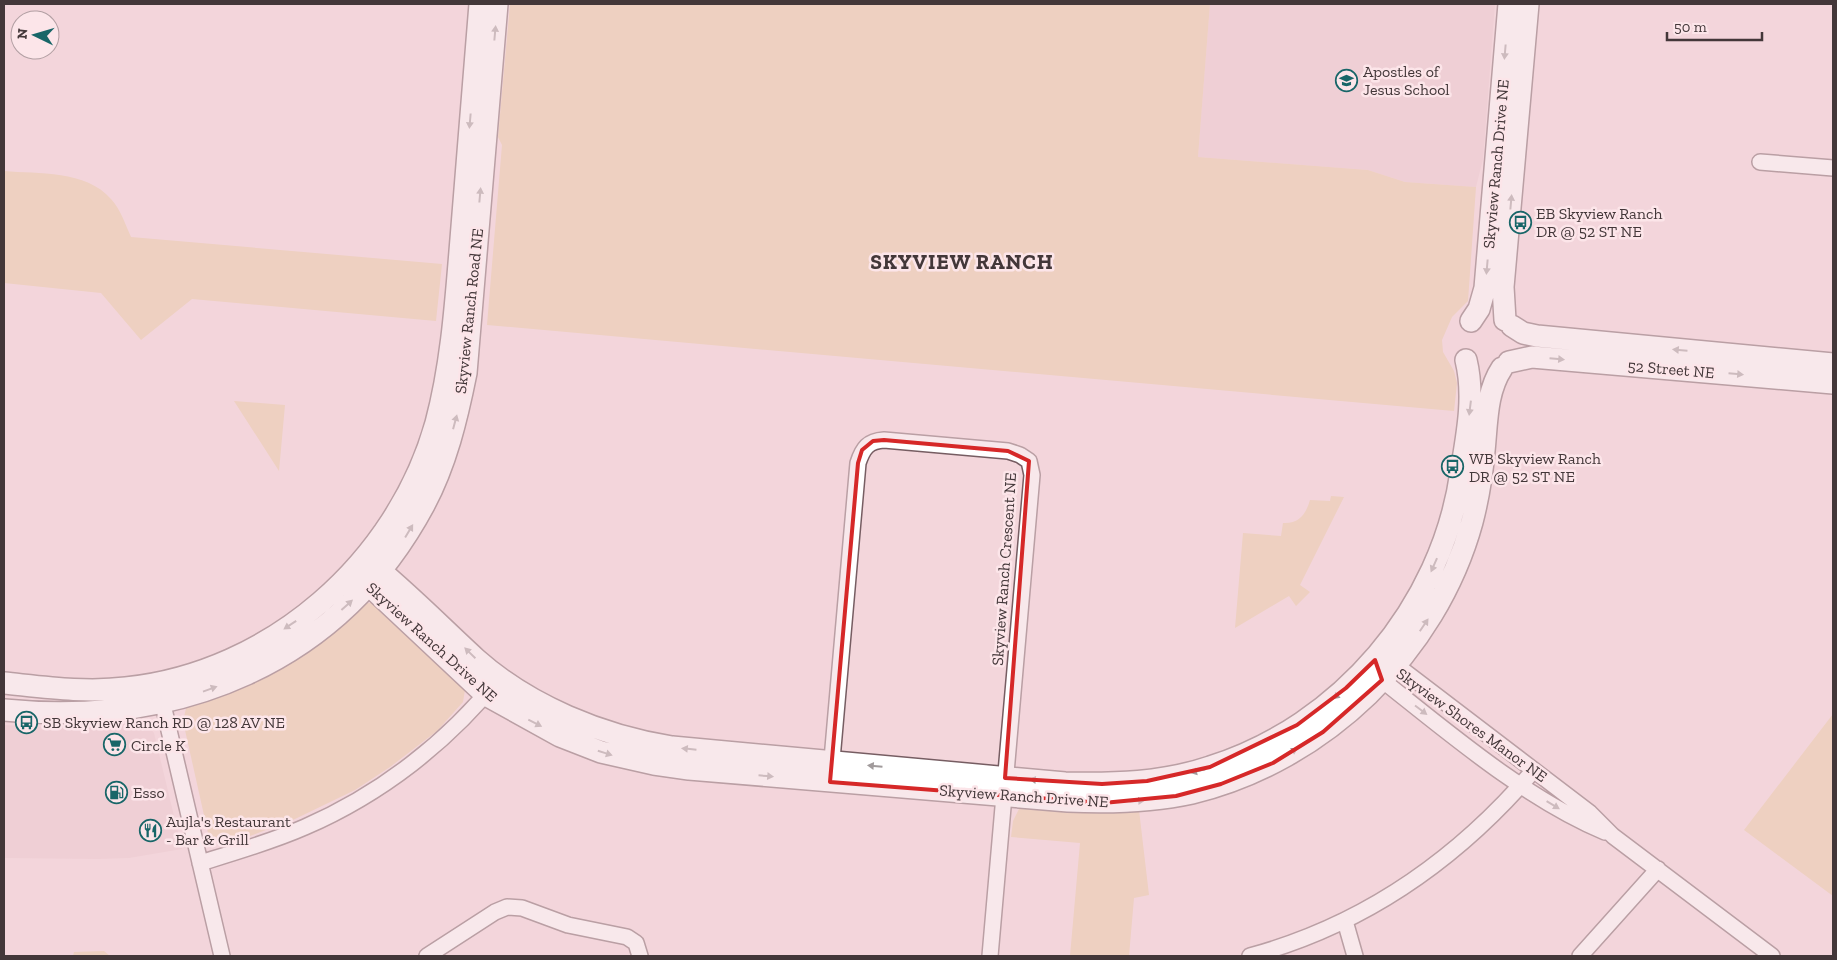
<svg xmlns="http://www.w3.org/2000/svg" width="1837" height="960" viewBox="0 0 1837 960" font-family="'Zilla Slab',serif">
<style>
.built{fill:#ecc7ce}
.green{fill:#e9c9a2}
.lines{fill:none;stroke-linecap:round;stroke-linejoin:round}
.street-casing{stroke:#765d62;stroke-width:18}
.secondary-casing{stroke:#765d62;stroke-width:24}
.street{stroke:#fff;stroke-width:15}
.secondary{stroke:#fff;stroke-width:21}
.oneway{fill:#a19b9c}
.marked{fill:none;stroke:#d62828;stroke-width:4;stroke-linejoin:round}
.labels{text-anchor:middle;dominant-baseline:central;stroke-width:5;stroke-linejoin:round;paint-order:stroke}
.poi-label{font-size:16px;fill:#433739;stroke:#fce5e9;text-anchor:start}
.street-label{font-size:16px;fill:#433739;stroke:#fce5e9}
.district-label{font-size:21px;font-weight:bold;letter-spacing:1px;fill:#433739;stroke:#fce5e9}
</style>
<rect width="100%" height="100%" fill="#f3d6db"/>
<path class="built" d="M1210,4H1495L1483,159L1476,187L1405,182L1368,170L1198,157Z
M145,721L154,733L182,849L129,858L98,859L4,858V725L81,729Z"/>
<path class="green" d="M510,4H1210L1198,157L1368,170L1405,182L1476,187L1468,301L1452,317L1442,340L1443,352L1454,371L1457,383L1454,411L487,325L502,145L498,137Z
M4,171C38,174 86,170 111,199C121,210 125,224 131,237L442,264L436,321L192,299L141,340L101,293L4,283Z
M234,401L285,405L279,471Z
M1331,496L1344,497L1300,585L1310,592L1296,606L1289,596L1235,628L1243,533L1281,536L1283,523C1299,524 1306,514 1310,500L1330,501Z
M363,603H375L465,690L463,702L437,731L390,767L355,790L295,819L232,843L219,842L208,833L185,730L183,722L186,708Z
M1833,714V896L1744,830Z
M1020,807L1139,810L1149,895L1134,898L1129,956H1070L1080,843L1011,837L1013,821Z
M104,951L110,956H73L74,952Z"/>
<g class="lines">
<defs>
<path id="street" d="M1760,162L1833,168
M1386,662L1396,665L1590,813L1613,836L1772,956
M1379,672L1382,680C1449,733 1526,799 1605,832
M160,692L222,956
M831,771L858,463C863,448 868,441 884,440L1008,451L1020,455L1029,461L1032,475L990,956
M200,863C236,852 271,842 305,827C381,794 448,742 500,677
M1345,921L1355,956
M427,956L495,912L507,907L522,908L568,925L627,937L636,943L640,956
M1250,956C1364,925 1458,859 1534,770
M1580,956L1658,869"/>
<path id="secondary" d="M1505,320L1503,287L1528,4
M1471,321L1479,309L1485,288L1509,4
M1512,326L1523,333L1537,336L1833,364
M1509,362L1532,357L1833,383
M365,558C404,589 439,625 476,659C529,706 602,736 672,747L1065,783C1114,784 1163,783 1210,767C1341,726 1442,607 1461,472C1467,435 1475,397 1466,360
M354,571L486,695L560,736L601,752L654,764L689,769L1068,801C1110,803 1151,802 1192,793C1324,761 1436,653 1472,522C1478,499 1482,475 1484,451C1487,423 1486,392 1502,368
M4,683C44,687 85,693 126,688C271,673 397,562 436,423C452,363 456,300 461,239C467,160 474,82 480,4
M4,710C178,727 338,665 424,505C446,464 457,418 466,373L497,4"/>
</defs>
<use href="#street" class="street-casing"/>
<use href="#secondary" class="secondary-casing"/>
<use href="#street" class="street"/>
<use href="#secondary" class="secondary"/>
</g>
<defs><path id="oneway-solid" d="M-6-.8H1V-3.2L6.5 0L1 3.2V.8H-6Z" transform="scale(1.25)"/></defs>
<g class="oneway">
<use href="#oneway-solid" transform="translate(495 33) rotate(-85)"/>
<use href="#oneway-solid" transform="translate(1505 52) rotate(95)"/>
<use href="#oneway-solid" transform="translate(470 121) rotate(95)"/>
<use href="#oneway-solid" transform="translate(480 195) rotate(-85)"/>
<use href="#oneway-solid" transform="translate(1511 202) rotate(-85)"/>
<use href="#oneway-solid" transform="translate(1487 267) rotate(95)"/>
<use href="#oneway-solid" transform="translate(1680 350) rotate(-175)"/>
<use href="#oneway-solid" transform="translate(1557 359) rotate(5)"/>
<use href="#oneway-solid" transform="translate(1736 374) rotate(5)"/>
<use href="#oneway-solid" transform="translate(1470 408) rotate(97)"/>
<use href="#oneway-solid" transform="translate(455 422) rotate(-75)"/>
<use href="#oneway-solid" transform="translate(409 531) rotate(-59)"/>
<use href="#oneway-solid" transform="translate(1434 565) rotate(114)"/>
<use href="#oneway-solid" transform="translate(347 605) rotate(-42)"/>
<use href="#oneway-solid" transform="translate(290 625) rotate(146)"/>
<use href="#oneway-solid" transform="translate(1424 625) rotate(-56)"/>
<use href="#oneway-solid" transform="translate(470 653) rotate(-136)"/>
<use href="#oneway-solid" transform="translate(210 689) rotate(-20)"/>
<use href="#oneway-solid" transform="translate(1339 694) rotate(140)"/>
<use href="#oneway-solid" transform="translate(1421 710) rotate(37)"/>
<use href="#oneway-solid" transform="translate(535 723) rotate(27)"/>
<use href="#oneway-solid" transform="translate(689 749) rotate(-174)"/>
<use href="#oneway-solid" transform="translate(1291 752) rotate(-30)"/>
<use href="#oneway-solid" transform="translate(605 753) rotate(17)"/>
<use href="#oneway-solid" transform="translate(875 766) rotate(-175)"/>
<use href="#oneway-solid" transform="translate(1198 771) rotate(166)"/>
<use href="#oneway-solid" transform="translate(766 776) rotate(5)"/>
<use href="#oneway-solid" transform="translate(1037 780) rotate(-175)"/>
<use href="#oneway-solid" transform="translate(1137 801) rotate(-4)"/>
<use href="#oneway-solid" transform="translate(1553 805) rotate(31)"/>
</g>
<path d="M0 0H1837V960H0ZM884,440L1008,451L1029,461L1005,778L1102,784L1147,781L1210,767L1297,725L1346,688L1375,660L1382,680L1323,732L1273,763L1221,784L1176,796L1103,803L830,782L858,463L862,450L873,441Z" fill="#f3d6db" fill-opacity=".55" fill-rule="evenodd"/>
<path class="marked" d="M884,440L1008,451L1029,461L1005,778L1102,784L1147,781L1210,767L1297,725L1346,688L1375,660L1382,680L1323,732L1273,763L1221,784L1176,796L1103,803L830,782L858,463L862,450L873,441Z"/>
<defs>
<symbol id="school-ring" viewBox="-11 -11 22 22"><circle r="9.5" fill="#fce5e9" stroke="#186668" stroke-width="1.5"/><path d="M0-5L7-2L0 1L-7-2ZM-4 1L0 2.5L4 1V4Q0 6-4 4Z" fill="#186668"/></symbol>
<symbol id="bus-ring" viewBox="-11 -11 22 22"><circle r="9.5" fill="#fce5e9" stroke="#186668" stroke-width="1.5"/><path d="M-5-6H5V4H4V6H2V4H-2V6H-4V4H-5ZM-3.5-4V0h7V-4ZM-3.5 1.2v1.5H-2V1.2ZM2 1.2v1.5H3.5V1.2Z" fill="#186668"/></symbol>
<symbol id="supermarket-ring" viewBox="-11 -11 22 22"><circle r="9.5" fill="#fce5e9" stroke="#186668" stroke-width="1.5"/><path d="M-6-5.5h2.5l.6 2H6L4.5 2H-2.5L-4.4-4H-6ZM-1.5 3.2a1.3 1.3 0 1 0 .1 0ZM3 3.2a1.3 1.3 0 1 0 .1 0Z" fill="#186668"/></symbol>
<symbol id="fuel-ring" viewBox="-11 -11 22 22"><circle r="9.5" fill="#fce5e9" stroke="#186668" stroke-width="1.5"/><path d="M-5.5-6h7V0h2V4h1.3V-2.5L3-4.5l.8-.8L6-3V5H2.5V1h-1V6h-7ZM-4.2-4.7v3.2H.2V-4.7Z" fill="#186668"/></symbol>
<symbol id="restaurant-ring" viewBox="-11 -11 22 22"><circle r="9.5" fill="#fce5e9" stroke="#186668" stroke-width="1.5"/><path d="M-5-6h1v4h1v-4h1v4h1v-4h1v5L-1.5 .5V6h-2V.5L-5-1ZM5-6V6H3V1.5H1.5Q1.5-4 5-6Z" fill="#186668"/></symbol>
</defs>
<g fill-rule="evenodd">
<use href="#school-ring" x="1334" y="68" width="25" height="25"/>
<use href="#bus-ring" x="1508" y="210" width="25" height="25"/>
<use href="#bus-ring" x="1440" y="454" width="25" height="25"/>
<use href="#bus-ring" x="14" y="710" width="25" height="25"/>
<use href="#supermarket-ring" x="102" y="732" width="25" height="25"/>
<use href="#fuel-ring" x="104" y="780" width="25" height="25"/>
<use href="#restaurant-ring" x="138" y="818" width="25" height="25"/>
</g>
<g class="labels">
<g class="poi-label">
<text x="1363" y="71">Apostles of<tspan x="1363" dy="18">Jesus School</tspan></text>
<text x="1536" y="213">EB Skyview Ranch<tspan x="1536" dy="18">DR @ 52 ST NE</tspan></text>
<text x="1469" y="458">WB Skyview Ranch<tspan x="1469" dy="18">DR @ 52 ST NE</tspan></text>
<text x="43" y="722">SB Skyview Ranch RD @ 128 AV NE</text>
<text x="131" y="745">Circle K</text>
<text x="133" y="792">Esso</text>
<text x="166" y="821">Aujla's Restaurant<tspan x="166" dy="18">- Bar &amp; Grill</tspan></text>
</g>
<g class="street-label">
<text transform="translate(1496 164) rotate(-85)">Skyview Ranch Drive NE</text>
<text transform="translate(469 311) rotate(-84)">Skyview Ranch Road NE</text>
<text transform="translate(1671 369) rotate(5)">52 Street NE</text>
<text transform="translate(1004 569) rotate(-86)">Skyview Ranch Crescent NE</text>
<text transform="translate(432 642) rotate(42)">Skyview Ranch Drive NE</text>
<text transform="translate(1472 725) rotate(36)">Skyview Shores Manor NE</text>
<text transform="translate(1024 796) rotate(4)">Skyview Ranch Drive NE</text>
</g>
<g class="district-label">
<text x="962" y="261">SKYVIEW RANCH</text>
</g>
</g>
<rect width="1837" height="960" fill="none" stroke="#433739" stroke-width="10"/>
<g transform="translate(35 35) rotate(275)"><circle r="24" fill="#fce5e9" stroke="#b29fa3"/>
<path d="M0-4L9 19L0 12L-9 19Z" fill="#186668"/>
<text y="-8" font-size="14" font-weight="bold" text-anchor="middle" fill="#433739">N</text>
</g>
<path d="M1667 32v8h95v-8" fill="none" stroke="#433739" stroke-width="2.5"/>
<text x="1674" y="32" font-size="15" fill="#433739" stroke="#fce5e9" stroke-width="4" paint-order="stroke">50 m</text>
</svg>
